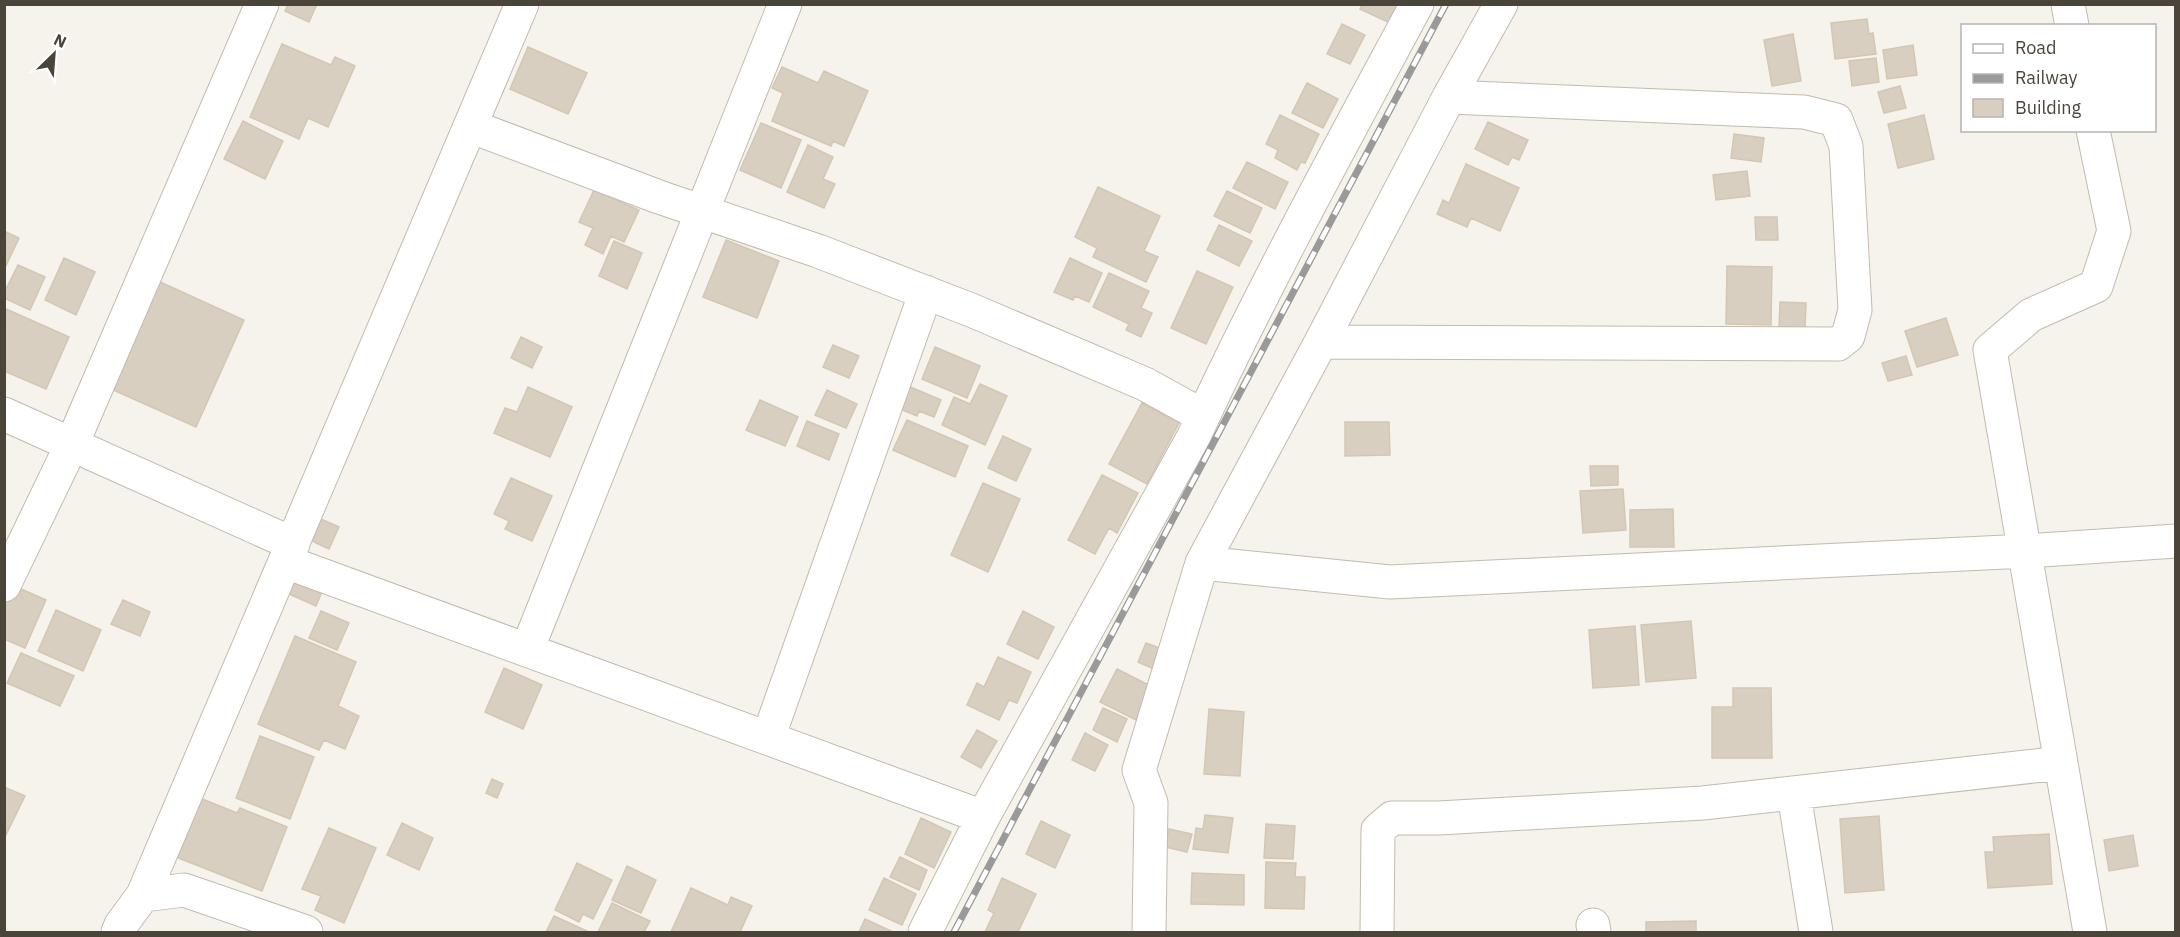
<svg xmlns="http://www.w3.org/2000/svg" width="2180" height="937" viewBox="0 0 2180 937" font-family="'IBM Plex Sans',sans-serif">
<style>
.building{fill:#d8cfc1;stroke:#d3c7b4;stroke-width:1.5}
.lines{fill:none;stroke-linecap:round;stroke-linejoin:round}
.minor-casing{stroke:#c2bbae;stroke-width:35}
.minor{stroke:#fff;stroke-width:33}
.rail-casing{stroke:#9a9a9a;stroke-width:7}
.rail{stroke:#fff;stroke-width:4.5;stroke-dasharray:14;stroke-linecap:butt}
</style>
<rect width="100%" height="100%" fill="#f6f3ec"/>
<path class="building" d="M288,4H317L309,22L285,11Z
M1362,4H1398L1390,23L1360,9Z
M1867,19L1869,34L1873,33L1876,54L1835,59L1831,23Z
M1342,24L1365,35L1350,64L1327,54Z
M1793,34L1801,81L1772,86L1764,40Z
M282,44L331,65L335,57L355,66L328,127L308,118L299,139L250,117Z
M1913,45L1917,75L1887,79L1883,50Z
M528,47L587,73L568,114L510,89Z
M1876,58L1879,82L1852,86L1849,61Z
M782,67L818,83L824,71L868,91L844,146L833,141L831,146L772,121L783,93L772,88Z
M1307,83L1338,99L1323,128L1292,113Z
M1900,86L1906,108L1884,113L1878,92Z
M1280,115L1319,134L1305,163L1301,162L1297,170L1275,158L1278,150L1266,144Z
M1924,115L1934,159L1898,168L1888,124Z
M243,121L283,141L265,179L224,159Z
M1488,122L1528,140L1519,160L1512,157L1508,165L1475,149Z
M761,123L801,140L781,188L740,170Z
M1734,134L1764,138L1761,162L1731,158Z
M808,145L833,157L823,179L835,184L824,208L787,192Z
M1247,162L1288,182L1275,209L1233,188Z
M1466,164L1519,188L1500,231L1471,218L1467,227L1437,214L1443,200L1449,203Z
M1747,171L1750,196L1716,200L1713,175Z
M1098,187L1160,216L1144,251L1158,257L1146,282L1093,257L1097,248L1075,237Z
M594,190L639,210L624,242L611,236L603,254L585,245L593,228L579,222Z
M1227,191L1262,208L1250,233L1214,216Z
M1755,217H1777L1778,240H1756Z
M1219,225L1252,241L1239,266L1207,250Z
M4,231L19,238L4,270Z
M726,240L779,261L757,318L703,297Z
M614,241L642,253L627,289L599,276Z
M64,258L95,272L76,315L45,300Z
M1070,258L1102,273L1089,302L1075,296L1073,300L1054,292Z
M18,265L45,277L30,310L4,298V293Z
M1727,266L1772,267L1771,325L1726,324Z
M1197,271L1233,287L1206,344L1171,328Z
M1109,273L1149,291L1141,308L1152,313L1141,337L1126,330L1129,324L1093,307Z
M158,281L244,320L196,427L109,388Z
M1780,302L1806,303L1805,328L1779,327Z
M6,309L69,337L46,389L4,371Z
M1946,318L1958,355L1917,367L1905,331Z
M521,337L542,347L532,368L511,358Z
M833,345L859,356L849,378L823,367Z
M935,347L980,366L967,398L922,379Z
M1906,356L1912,375L1888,381L1882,363Z
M980,384L1007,396L985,445L942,425L954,397L970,404Z
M908,386L941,400L934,417L919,411L917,416L898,408Z
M528,387L572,407L550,457L494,433L505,408L517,412Z
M827,390L857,404L846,428L815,415Z
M760,400L798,417L785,446L746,430Z
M1142,403L1179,423L1147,484L1109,464Z
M907,420L968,446L955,477L893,450Z
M807,421L839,434L829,460L797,446Z
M1345,422H1389L1390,455L1345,456Z
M1003,436L1031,449L1016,481L988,468Z
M1590,466H1618V485L1591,486Z
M1102,475L1138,493L1117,533L1109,528L1095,554L1068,540Z
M511,478L552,496L532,541L505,529L509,521L494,514Z
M983,483L1020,499L988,572L951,555Z
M1623,489L1626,530L1583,533L1580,491Z
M1673,509L1674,547H1630V510Z
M321,519L339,527L329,549L312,541Z
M295,574L324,587L316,606L287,593Z
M12,585L46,600L25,648L4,639V604Z
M123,600L150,612L140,636L111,624Z
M56,610L101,630L83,671L38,651Z
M321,611L349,623L337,650L309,638Z
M1023,611L1054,627L1038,659L1007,644Z
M1691,621L1696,678L1646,682L1641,625Z
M1635,626L1639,685L1593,688L1589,630Z
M295,636L356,662L338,706L359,716L345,749L324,740L319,750L258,724Z
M1146,643L1162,649L1154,669L1138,662Z
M21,653L74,676L60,706L7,683Z
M998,657L1031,672L1017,703L1009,700L999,720L967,705L977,683L984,687Z
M504,668L542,685L523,729L485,712Z
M1117,669L1153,687L1136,720L1100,702Z
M1733,688H1771L1772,758H1712V707H1733Z
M1103,708L1127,719L1117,742L1093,730Z
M1209,709L1244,712L1240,776L1204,774Z
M977,730L997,741L981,768L961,757Z
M1085,733L1108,745L1095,771L1072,760Z
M260,736L314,757L290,819L236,798Z
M492,779L503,784L497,798L486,793Z
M4,787L25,796L4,839Z
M200,798L237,813L240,808L287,827L262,891L176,857Z
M1205,815L1233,818L1228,853L1193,849L1196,828L1203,829Z
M1879,816L1884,890L1845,893L1840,819Z
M921,818L951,832L934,868L905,854Z
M1041,821L1070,835L1055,868L1026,854Z
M402,823L433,838L419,870L387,855Z
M1266,824L1295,826L1293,859L1264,858Z
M329,828L376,848L344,923L315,910L321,896L302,889Z
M1169,829L1192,834L1187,852L1165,847Z
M2049,834L2052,884L1988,888L1985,852H1994L1993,837Z
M2133,835L2138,866L2109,871L2104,840Z
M900,857L927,870L919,890L890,877Z
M1266,862L1296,863L1295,877H1305L1304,909L1265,908Z
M577,863L612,880L593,919L583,914L579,922L555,910Z
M627,866L656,880L641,913L612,900Z
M1192,873L1244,875V905L1191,904Z
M884,878L916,894L902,925L869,910Z
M1002,878L1036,894L1018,932H985L994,913L988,910Z
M691,888L728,905L731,897L752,906L740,932H671Z
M612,903L650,921L644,932H598Z
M554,916L589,932H546Z
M865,919L893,932H859Z
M1696,921V932H1646V922Z"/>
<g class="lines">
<defs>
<path id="minor" d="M2068,4L2072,26
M470,126L659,197L818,251L971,310L1145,384L1203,416
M1321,342L1838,344L1848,336L1855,310L1846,146L1836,120L1804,112L1449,97
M4,414L293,544
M286,562L983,817
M1202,563L1390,582L2026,551L2176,541
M4,585L72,444L262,4
M527,650L785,4
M768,738L926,292
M1794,794L1816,932
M143,895L522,4
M1593,925L1594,932
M118,932L121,925L143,895L184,890L306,932
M925,932L983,817L1194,436C1262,289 1340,147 1417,4
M1149,932L1151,803L1139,770L1202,563L1321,342L1449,97L1501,4
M1377,932L1378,830L1392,818H1439L1703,803L2061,763
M2090,932L1990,350L2031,315L2096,286L2114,231L2093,130"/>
</defs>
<use href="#minor" class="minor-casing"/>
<use href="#minor" class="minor"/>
<defs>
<path id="rail" d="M954,932L1446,4"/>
</defs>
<use href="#rail" class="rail-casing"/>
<use href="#rail" class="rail"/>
</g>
<rect width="2180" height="937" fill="none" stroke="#4b4439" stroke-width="12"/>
<rect x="1961" y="24" width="195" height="108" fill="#ffffff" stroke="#b7b4b0" stroke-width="1.5"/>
<rect x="1973" y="44" width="30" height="9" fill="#ffffff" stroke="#b7b4b0" stroke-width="1.5"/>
<text x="2015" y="54" font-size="18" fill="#4b4439">Road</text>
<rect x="1973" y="74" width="30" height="9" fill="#9a9a9a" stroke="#b7b4b0" stroke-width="1.5"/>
<text x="2015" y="84" font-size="18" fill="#4b4439">Railway</text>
<rect x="1973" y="99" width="30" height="18" fill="#d8cfc1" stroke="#b7b4b0" stroke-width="1.5"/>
<text x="2015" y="114" font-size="18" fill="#4b4439">Building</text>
<g transform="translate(54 54) rotate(25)" stroke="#ffffff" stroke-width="4.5" paint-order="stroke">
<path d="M0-4.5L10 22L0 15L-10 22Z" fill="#4b4439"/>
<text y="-9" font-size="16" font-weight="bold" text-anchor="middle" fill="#4b4439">N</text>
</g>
</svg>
